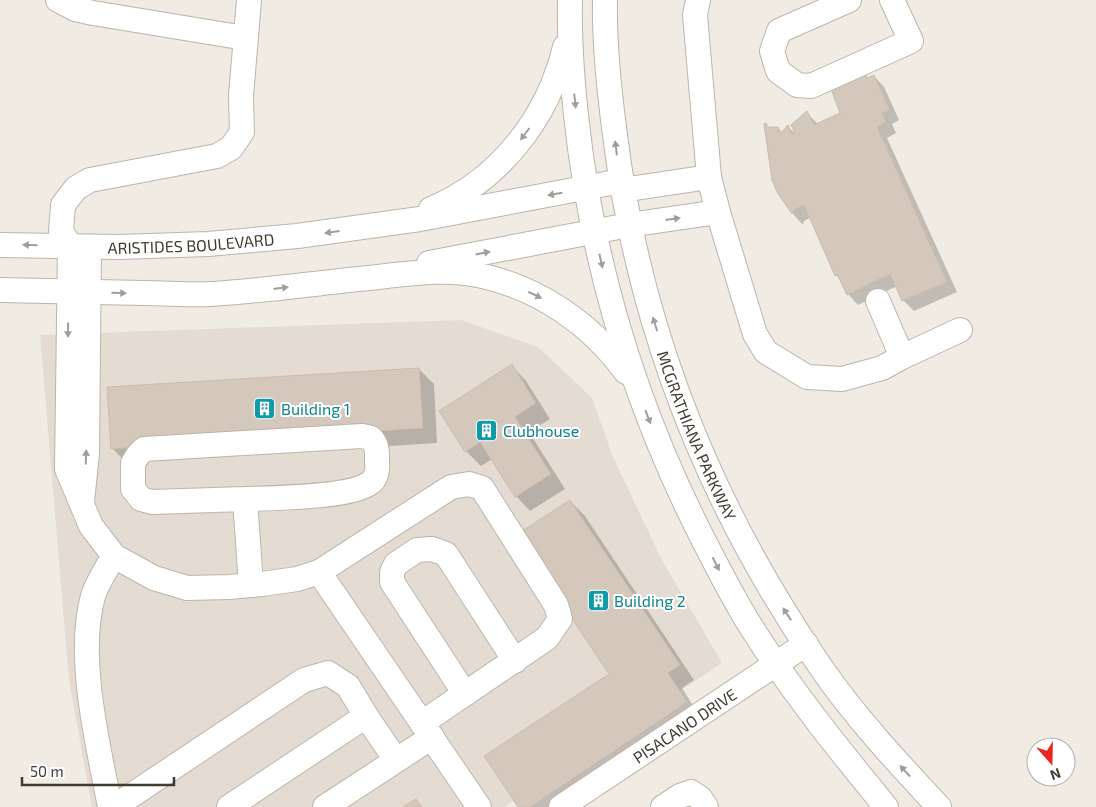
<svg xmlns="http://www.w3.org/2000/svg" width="1096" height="807" viewBox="0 0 1096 807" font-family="'Exo 2',sans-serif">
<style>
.residential{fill:#e4dcd2}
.shadow{fill:#0003}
.building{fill:#d4c8bc;stroke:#cbbcad}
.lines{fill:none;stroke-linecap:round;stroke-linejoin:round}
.minor-casing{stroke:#beb4aa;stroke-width:26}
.minor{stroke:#fff;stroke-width:24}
.oneway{fill:#a09d9a}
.labels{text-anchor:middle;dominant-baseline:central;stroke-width:4;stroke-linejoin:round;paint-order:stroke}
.street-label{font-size:16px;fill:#423b34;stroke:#fff}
.culture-label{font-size:16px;fill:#0d838f;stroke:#fff;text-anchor:start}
</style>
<rect width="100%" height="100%" fill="#f0ebe3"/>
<path class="residential" d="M461,320L538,347L592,398L613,457L662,560L722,663L504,807H92L69,680L40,335Z"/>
<path class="shadow" d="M865,75L868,78L874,76L884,87L899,120L892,124L896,133L887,138L957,292L914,311L903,300L897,286L858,305L848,294L841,280L836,275L811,217L804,221L803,225L794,215L778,191L770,129H778L782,133L788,127L798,136L807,113L818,124L841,113Z
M512,366L526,381L550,419L529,432L565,489L530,511L516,496L492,459L481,466L466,451Z
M419,369L434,384L437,443L127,463L112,448Z
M570,501L585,516L694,680L682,688L701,718L566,807H519L610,674Z"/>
<path class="building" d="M865,73L867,78L874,75L890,110L882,113L886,122L877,127L947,282L902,301L890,274L847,295L837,274L835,276L804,205L794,210L792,214L777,192L772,180L764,124L766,123L768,127H778L781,133L788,125L792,134L795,133L791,125L807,111L814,125L840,113L831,89Z
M512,364L536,403L515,417L551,474L515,497L480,442L465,452L439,411Z
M419,368L423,428L111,449L107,387Z
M570,500L680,665L668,673L687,702L530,807H518L484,756L609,674L516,535Z
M416,799L422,807H403Z"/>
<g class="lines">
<defs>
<g id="minor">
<path d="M58,0L75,9L93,13L245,38"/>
<path d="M249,0L241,96L242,132L231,148L217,156L90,180L76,188L63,205L61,231L70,246L67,469L91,526L114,556L154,578L187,588L229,587L262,584L297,579L319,572L479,807"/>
<path d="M570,0C569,38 572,77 576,115C592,266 636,409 705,543C721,574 736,604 755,633C794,694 840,751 886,807"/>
<path id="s1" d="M605,0C604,45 609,90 615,135C639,328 710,506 820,666C855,717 897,762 939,807"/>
<path d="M698,0L695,15L709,177L718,212L755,334L766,352L807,377L842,379L882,368L902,357L878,301"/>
<path d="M849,0L779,31L772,51L778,71L797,85L811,86L911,41L892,0"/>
<path d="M622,190L709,177"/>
<path d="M431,209C499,181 548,118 565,47"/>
<path id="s2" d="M0,245L119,247L208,244L297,236L420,219L621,181"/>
<path d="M429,263L629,225L718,212"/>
<path d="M0,290C48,291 96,292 143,293C166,293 189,295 211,294C264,291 316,283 369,278C405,274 443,268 478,275C538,287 591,324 626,372"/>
<path d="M902,357L960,330"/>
<path d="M245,499L152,502L141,499L133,489V463L138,455L144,449L362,436L371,438C378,446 377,452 377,463C378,470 376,479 370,483C350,498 272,498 245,499L251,585"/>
<path d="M82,501L87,454L89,247"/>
<path d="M319,572L451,487L469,484L482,488L556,605L560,619L547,638L422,723"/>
<path d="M465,694L392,582V572L396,564L417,550L432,549L446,554L515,661"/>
<path d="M110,807C98,744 76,658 93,596C97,583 107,568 114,556"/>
<path d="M114,807L304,680L328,673L348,686L366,716L396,760"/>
<path d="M229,807L366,716"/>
<path d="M325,807L432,737"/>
<path id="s3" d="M561,807L806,644"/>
<path d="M663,807L680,796L691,792L700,798L706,807"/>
</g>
</defs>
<use href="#minor" class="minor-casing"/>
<use href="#minor" class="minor"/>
</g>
<defs><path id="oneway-solid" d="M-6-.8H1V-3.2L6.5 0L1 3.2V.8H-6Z" transform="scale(1.25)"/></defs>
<g class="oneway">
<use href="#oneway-solid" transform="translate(575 101) rotate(84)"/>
<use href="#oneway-solid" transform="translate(525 134) rotate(127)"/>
<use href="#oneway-solid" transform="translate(616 148) rotate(-97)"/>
<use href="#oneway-solid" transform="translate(555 194) rotate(170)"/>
<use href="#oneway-solid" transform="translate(673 219) rotate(-8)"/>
<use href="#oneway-solid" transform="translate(332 232) rotate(172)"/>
<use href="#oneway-solid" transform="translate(30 245) rotate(-179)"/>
<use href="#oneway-solid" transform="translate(483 253) rotate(-11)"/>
<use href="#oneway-solid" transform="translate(601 261) rotate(77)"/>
<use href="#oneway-solid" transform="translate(281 288) rotate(-7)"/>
<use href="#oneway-solid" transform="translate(119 293) rotate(1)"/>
<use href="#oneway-solid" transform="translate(535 295) rotate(25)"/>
<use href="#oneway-solid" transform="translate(655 324) rotate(-107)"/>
<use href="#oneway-solid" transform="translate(68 330) rotate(91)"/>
<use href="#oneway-solid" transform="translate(648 417) rotate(69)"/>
<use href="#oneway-solid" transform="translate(86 457) rotate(-88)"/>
<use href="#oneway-solid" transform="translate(716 564) rotate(63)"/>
<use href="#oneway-solid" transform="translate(787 614) rotate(-123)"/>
<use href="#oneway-solid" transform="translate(905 771) rotate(-133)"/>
</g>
<defs>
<symbol id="building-square" viewBox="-11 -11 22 22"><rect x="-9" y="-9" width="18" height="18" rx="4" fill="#0f9aa8" stroke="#fff"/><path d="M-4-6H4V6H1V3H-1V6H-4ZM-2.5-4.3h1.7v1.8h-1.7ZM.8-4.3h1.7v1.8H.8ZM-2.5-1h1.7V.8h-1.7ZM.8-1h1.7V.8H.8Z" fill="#fff"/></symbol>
</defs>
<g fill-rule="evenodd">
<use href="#building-square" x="252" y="396" width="25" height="25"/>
<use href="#building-square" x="474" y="418" width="25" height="25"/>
<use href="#building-square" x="586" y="588" width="25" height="25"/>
</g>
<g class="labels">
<g class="street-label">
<text stroke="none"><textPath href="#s2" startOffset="191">ARISTIDES BOULEVARD</textPath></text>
<text stroke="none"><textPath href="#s1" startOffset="448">MCGRATHIANA PARKWAY</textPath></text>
<text stroke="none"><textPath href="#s3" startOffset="148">PISACANO DRIVE</textPath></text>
</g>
<g class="culture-label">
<text x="281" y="408">Building 1</text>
<text x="503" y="430">Clubhouse</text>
<text x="614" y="600">Building 2</text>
</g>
</g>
<g transform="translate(1051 762) rotate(160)"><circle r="24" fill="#ffffff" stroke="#b3b1ae"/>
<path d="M0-4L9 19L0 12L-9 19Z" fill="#ec251f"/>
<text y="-8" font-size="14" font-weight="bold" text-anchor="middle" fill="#423b34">N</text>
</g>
<path d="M22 777v8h152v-8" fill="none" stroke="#423b34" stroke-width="2.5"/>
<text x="30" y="777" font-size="15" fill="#423b34" stroke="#ffffff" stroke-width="4" paint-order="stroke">50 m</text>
</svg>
